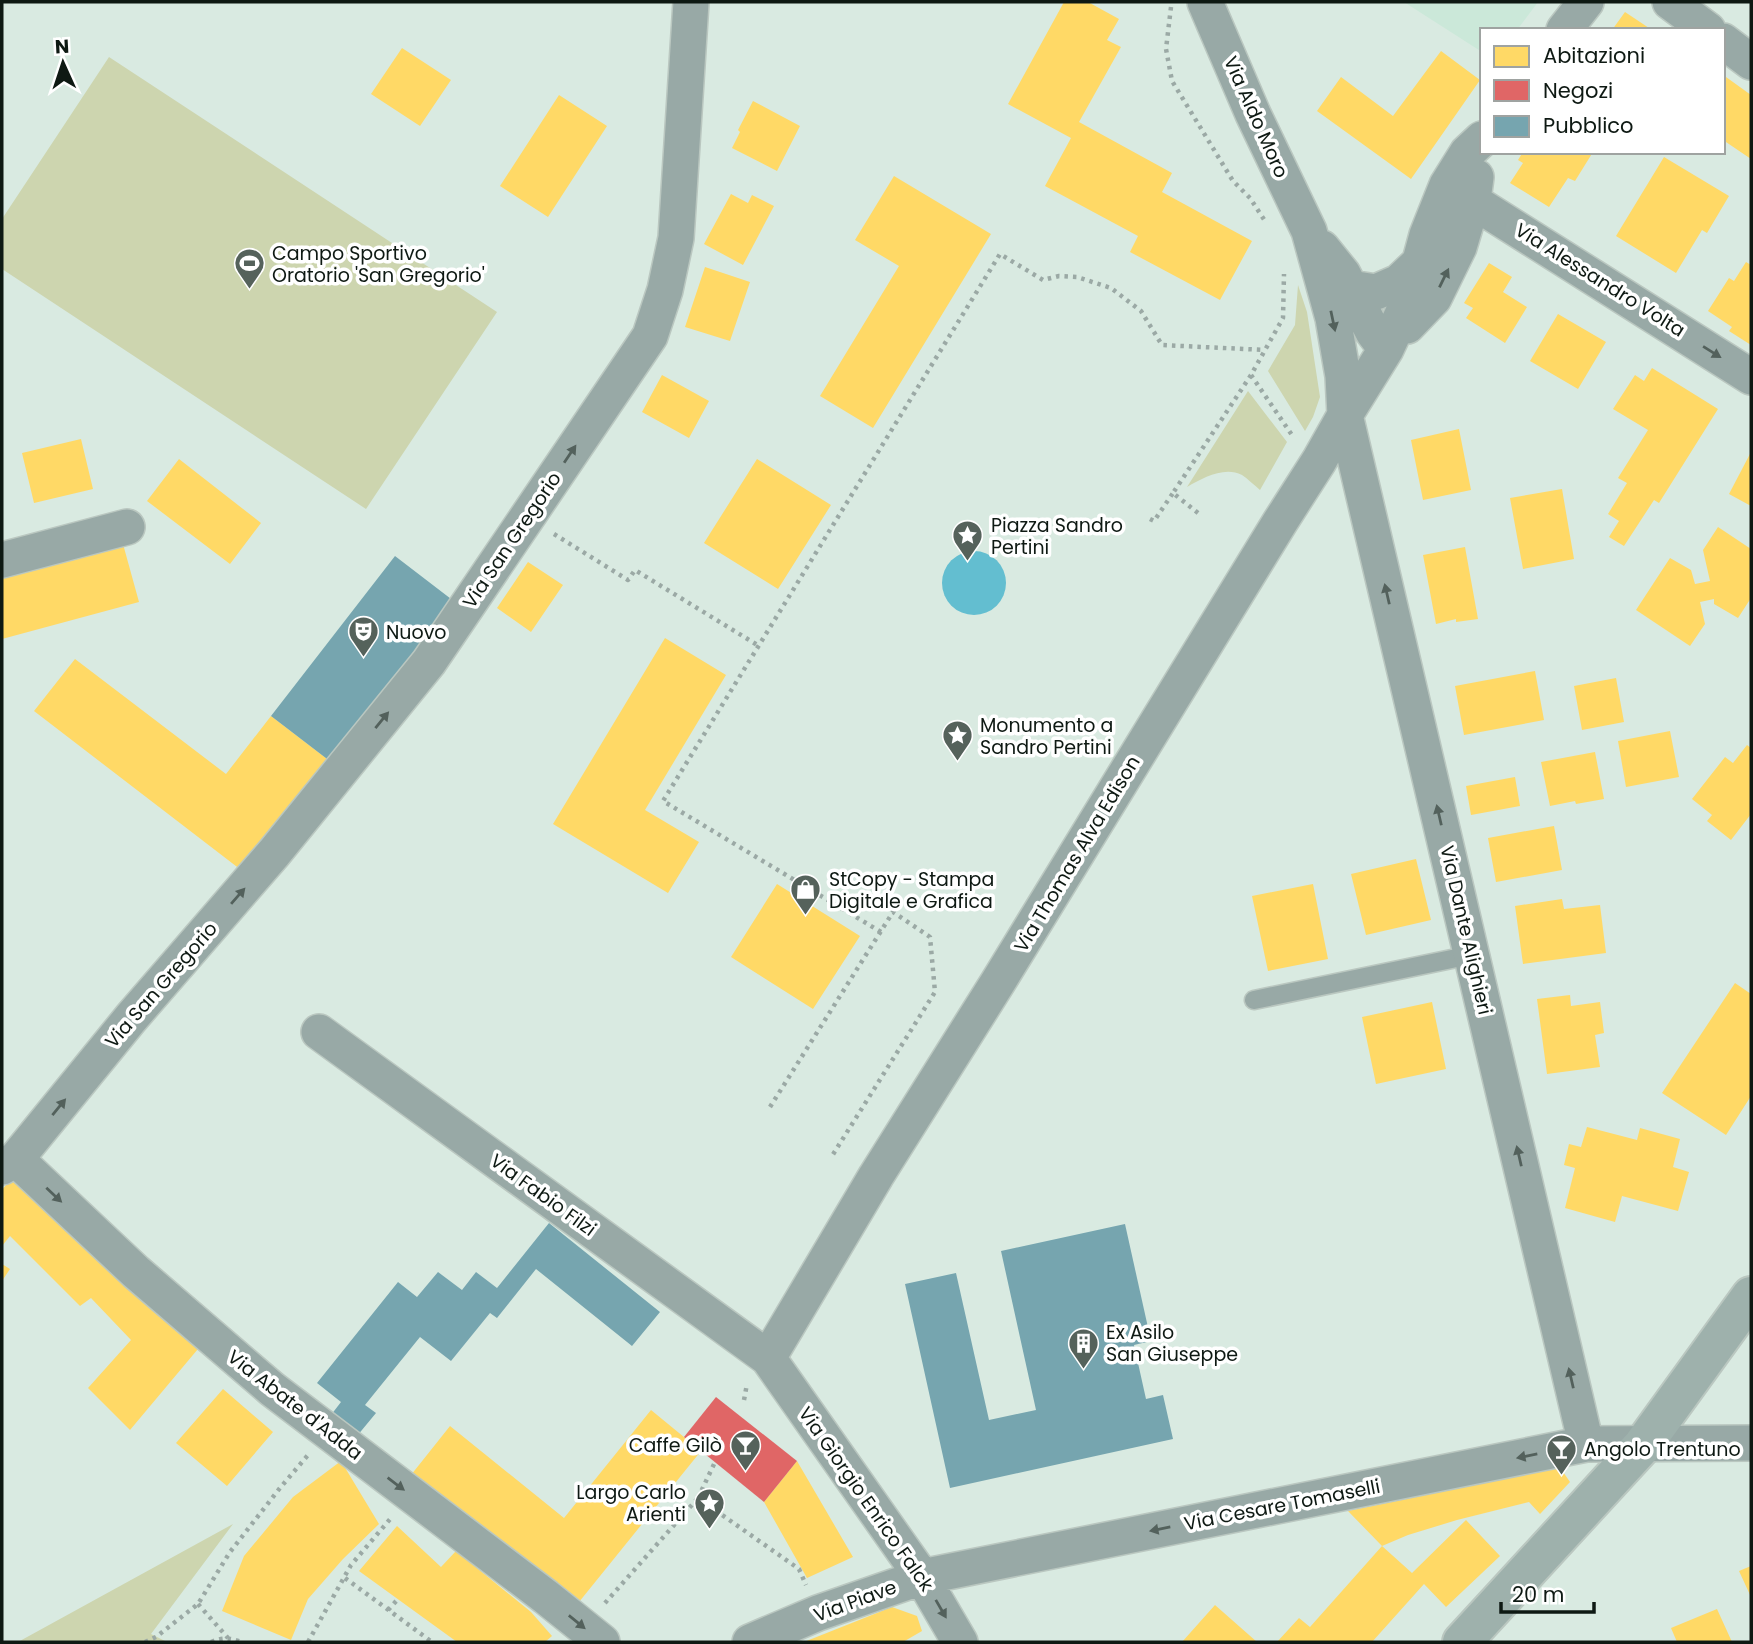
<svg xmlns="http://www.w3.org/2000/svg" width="1753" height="1644" viewBox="0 0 1753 1644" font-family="Poppins,sans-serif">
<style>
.built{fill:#cbe8d9}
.green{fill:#cdd5af}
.water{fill:#63bed0}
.homes{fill:#ffd966}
.shops{fill:#e06666}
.public{fill:#76a5af}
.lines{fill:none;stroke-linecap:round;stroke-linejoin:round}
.service-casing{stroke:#bac7c0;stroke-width:21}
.minor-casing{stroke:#bac7c0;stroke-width:38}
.secondary-casing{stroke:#bac7c0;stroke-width:42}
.path{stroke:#9ba9a5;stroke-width:4.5;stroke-dasharray:3.5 5;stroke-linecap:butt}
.service{stroke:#98a9a6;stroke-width:18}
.minor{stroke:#98a9a6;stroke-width:35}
.secondary{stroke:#9eb1ac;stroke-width:38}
.oneway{fill:#53615c}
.labels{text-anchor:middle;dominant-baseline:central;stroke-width:7;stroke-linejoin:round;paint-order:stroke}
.street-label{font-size:19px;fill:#0e1913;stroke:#fff}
.poi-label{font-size:19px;fill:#0e1913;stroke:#fff;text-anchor:start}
</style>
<rect width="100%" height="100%" fill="#d9eae1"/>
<path class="built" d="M1404,2H1538L1517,30H1482V52Z"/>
<path class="green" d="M109,57L497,312L366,509L2,269V219Z
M1298,285L1307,312L1320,397L1313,417L1305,431L1268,371L1295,325Z
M1248,391L1287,442L1260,490C1254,485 1248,479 1242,475C1224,466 1203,478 1187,487Z
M233,1524L151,1634L167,1642H18Z"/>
<path class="water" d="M942 583a32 32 0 1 1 64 0a32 32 0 1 1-64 0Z"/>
<path class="homes" d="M1064,2H1088L1119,19L1107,40L1121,47L1079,122L1172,173L1162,192L1252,241L1220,300L1130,252L1138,236L1045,186L1071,138L1008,104Z
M1625,12L1652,30H1612Z
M402,48L451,80L420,126L371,94Z
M1441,51L1480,80L1411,179L1317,111L1341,77L1393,116Z
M1726,77L1751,95V159L1723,140V80Z
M559,95L607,126L548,217L500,186Z
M753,101L800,126L777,171L732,148L740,132L738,130Z
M1523,152H1593L1575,181L1568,178L1549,207L1510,183L1523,163L1518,160Z
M1664,157L1729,196L1707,233L1702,230L1676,273L1616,236Z
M894,176L991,234L873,428L820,396L899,266L855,240Z
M731,194L748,203L752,195L774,206L743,265L704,244Z
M1746,262L1751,265V345L1729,331L1732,327L1708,311L1729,278L1734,281Z
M1489,263L1512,277L1503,292L1527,307L1505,343L1466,318L1473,308L1464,303Z
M705,267L750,282L730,341L685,327Z
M1558,314L1606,342L1578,389L1530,361Z
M1652,368L1718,409L1659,503L1654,500L1624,546L1609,537L1619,521L1608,514L1627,483L1618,478L1648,430L1613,409L1635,375L1644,381Z
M662,375L709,401L689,438L642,412Z
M1459,429L1471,490L1423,500L1411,440Z
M81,439L93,489L34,503L22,453Z
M1751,452V506L1729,494Z
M179,459L261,523L230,564L147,501Z
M757,459L831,505L778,589L704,543Z
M1562,489L1574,559L1523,569L1510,498Z
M1718,527L1751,549V598L1738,618L1714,604V599L1700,602L1705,624L1690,646L1636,610L1670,558L1691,570L1695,584L1710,581L1703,550Z
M123,544L139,602L2,639V577Z
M1465,547L1478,619L1456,622V619L1436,624L1423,555Z
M528,562L563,585L531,632L497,608Z
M665,638L726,675L645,810L699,842L668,893L553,824Z
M75,659L226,774L271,716L331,762L245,873L34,711Z
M1535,671L1544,720L1464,735L1455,686Z
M1616,678L1624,722L1582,730L1574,686Z
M1670,731L1679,777L1626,787L1618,741Z
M1747,745L1751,748V814L1731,840L1707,821L1712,815L1692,799L1725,757L1733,763Z
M1595,752L1604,799L1576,804L1575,801L1550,806L1541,762Z
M1515,777L1520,806L1471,815L1466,786Z
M1554,826L1562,870L1496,882L1488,838Z
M1416,859L1431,920L1366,935L1351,874Z
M777,884L860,936L813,1009L731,957Z
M1313,884L1328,959L1268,971L1252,896Z
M1562,899L1564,909L1600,905L1606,953L1523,964L1515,906Z
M1735,983L1751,994V1096L1726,1135L1662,1093Z
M1570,995L1571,1006L1600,1002L1604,1033L1595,1035L1600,1067L1547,1074L1537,999Z
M1432,1002L1446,1069L1376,1084L1362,1017Z
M1587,1127L1637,1140L1640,1128L1680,1139L1673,1167L1689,1172L1678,1211L1622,1196L1615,1222L1565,1208L1575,1168L1564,1165L1569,1144L1581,1147Z
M14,1175L203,1343L130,1430L88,1388L131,1340L91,1298L80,1306L10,1236L2,1246V1190Z
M2,1264L10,1269L2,1281Z
M223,1389L273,1432L227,1486L176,1443Z
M651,1410L701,1451L575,1607L411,1475L450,1426L564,1518Z
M341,1461L379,1524L343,1559L308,1599L291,1640L222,1611L244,1556L293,1497Z
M797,1461L853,1557L807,1578L764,1502Z
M1559,1466L1570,1482L1540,1514L1529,1502L1457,1520L1408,1535L1382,1546L1348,1511L1450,1490Z
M1466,1520L1500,1556L1446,1607L1424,1584L1372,1642H1277L1299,1618L1310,1627L1382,1546L1412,1573Z
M397,1526L441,1567L456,1551L531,1612L552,1636L545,1642H457L359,1571Z
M1751,1566V1597L1739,1571Z
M1215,1605L1257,1642H1182Z
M892,1607L917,1616L922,1631L903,1642H804Z
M1717,1609L1732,1642H1677L1671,1628Z"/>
<path class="shops" d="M716,1397L797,1461L764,1502L684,1437Z"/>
<path class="public" d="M395,556L455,602L331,762L271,716Z
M549,1223L660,1312L632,1346L536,1269L497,1318L490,1313L451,1361L420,1337L365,1405L376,1413L357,1436L331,1415L341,1402L317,1383L398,1282L417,1297L438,1272L462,1290L476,1272L497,1288Z
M1125,1224L1151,1341L1134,1345L1146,1399L1163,1395L1173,1439L950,1488L905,1284L956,1273L989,1420L1036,1410L1001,1251Z"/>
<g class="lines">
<defs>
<path id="service" d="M1254,1000L1471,955"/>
<path id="minor" d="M1205,2L1253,114L1309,231L1333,318L1343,376L1345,415L1586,1444
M1670,2L1708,30
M1564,30L1586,2
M1723,41L1751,62
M1447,185L1751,377
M1322,248L1343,274L1373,332L1386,349
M1350,288L1376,292L1399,282L1420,262
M1407,326L1434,298L1459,247L1473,200L1476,177
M2,560L127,527
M319,1032L768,1358L922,1577L960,1642
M16,1159L131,1018L274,853L429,662L650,336L665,290L676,238L691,2
M2,1167L16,1159L136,1272L272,1389L546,1597L602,1642
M768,1358L876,1176L998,982L1280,522L1319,461L1345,415L1386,349L1410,298L1427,235L1447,185L1467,153L1482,139
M750,1642L818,1613L922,1577L1586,1444L1751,1443"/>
<path id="secondary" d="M1462,1642L1643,1445L1751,1296"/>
</defs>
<use href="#service" class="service-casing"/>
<use href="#minor" class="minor-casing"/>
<use href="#secondary" class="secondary-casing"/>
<path class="path" d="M1171,7L1166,49L1172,81L1233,181L1250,198L1265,221
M1251,375L1294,438
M1198,513L1173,493L1251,375L1283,318L1284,274
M1150,519L1154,521L1173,493
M554,534L628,580L635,570L759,646
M881,932L663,801L1000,254L1043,280L1059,276L1077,277L1111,288L1141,311L1162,345L1265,350
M770,1107L893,912L930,937L935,992L832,1156
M744,1400L747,1384
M698,1498L715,1462
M345,1578L432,1642
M605,1603L698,1498L799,1569L806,1585
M198,1604L228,1638
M388,1610L398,1599
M145,1642L156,1637L198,1604L230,1552L280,1488L308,1455
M211,1642C223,1637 230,1638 242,1642
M308,1642L351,1565L391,1518"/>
<use href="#service" class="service"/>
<use href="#minor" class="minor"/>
<use href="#secondary" class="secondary"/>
</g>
<defs><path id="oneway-solid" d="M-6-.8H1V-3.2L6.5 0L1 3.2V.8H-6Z" transform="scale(1.75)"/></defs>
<g class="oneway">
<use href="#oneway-solid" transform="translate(1444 278) rotate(-64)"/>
<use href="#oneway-solid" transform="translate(1333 321) rotate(78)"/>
<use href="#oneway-solid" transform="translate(1712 352) rotate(32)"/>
<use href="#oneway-solid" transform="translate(570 454) rotate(-56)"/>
<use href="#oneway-solid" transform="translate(1387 594) rotate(-103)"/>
<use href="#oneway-solid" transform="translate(382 720) rotate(-51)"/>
<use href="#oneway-solid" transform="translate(1439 815) rotate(-103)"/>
<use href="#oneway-solid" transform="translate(238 896) rotate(-49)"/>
<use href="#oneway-solid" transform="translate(59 1107) rotate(-51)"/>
<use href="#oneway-solid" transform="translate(1519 1156) rotate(-103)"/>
<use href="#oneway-solid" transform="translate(54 1195) rotate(43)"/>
<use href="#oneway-solid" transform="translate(1571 1378) rotate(-103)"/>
<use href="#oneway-solid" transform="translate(1527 1456) rotate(169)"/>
<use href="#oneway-solid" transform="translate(396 1484) rotate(37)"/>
<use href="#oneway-solid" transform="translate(1160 1529) rotate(169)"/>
<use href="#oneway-solid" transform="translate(941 1609) rotate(60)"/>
<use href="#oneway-solid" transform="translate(577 1622) rotate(39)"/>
</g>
<defs>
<symbol id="stadium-pin" viewBox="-11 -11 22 30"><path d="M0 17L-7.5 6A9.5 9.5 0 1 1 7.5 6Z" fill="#55625b" stroke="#fff"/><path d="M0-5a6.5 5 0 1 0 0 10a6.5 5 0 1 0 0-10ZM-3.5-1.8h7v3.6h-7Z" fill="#fff"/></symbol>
<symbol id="sight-pin" viewBox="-11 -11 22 30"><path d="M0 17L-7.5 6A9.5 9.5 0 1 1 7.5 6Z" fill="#55625b" stroke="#fff"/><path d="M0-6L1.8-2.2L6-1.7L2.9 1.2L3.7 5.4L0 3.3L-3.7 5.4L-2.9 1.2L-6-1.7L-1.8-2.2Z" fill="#fff"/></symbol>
<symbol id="theatre-pin" viewBox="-11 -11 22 30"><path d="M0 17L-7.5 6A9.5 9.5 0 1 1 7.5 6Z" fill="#55625b" stroke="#fff"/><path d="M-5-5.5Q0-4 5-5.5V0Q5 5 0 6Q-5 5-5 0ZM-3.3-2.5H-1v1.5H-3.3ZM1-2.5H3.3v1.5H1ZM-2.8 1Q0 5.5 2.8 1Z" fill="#fff"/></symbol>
<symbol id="shop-pin" viewBox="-11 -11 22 30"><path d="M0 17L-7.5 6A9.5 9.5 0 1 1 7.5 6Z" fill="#55625b" stroke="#fff"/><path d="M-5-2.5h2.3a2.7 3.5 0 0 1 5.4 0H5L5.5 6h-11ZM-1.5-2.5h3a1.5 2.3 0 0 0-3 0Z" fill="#fff"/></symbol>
<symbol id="building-pin" viewBox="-11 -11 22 30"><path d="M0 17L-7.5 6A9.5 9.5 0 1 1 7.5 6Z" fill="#55625b" stroke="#fff"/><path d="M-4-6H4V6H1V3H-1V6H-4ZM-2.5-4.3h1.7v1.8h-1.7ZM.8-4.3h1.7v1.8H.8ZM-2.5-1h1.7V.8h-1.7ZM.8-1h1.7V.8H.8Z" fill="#fff"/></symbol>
<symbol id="bar-pin" viewBox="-11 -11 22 30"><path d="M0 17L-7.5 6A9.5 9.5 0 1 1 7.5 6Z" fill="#55625b" stroke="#fff"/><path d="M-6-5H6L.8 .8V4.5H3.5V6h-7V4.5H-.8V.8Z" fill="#fff"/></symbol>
</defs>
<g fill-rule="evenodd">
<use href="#stadium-pin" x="232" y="246" width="35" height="47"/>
<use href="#sight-pin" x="950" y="518" width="35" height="47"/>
<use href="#theatre-pin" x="346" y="614" width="35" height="47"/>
<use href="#sight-pin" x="940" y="718" width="35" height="47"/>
<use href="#shop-pin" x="788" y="872" width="35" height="47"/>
<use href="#building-pin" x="1066" y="1326" width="35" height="47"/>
<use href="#bar-pin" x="728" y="1428" width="35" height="47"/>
<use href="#bar-pin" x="1544" y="1432" width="35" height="47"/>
<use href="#sight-pin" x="692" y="1486" width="35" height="47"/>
</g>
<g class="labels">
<g class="street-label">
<text transform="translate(1256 117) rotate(66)">Via Aldo Moro</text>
<text transform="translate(1600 280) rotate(32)">Via Alessandro Volta</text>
<text transform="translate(512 540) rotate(-56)">Via San Gregorio</text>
<text transform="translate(1077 854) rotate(-59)">Via Thomas Alva Edison</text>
<text transform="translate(1466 930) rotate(77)">Via Dante Alighieri</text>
<text transform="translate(161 985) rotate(-49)">Via San Gregorio</text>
<text transform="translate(543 1195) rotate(36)">Via Fabio Filzi</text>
<text transform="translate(295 1405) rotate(38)">Via Abate d'Adda</text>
<text transform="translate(866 1499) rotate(55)">Via Giorgio Enrico Falck</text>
<text transform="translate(1282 1505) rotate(-11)">Via Cesare Tomaselli</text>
<text transform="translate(855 1601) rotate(-20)">Via Piave</text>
</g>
<g class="poi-label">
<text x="272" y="253">Campo Sportivo<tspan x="272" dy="22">Oratorio 'San Gregorio'</tspan></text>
<text x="991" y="525">Piazza Sandro<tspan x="991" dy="22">Pertini</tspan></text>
<text x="386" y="632">Nuovo</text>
<text x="980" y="725">Monumento a<tspan x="980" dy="22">Sandro Pertini</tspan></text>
<text x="829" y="879">StCopy - Stampa<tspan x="829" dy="22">Digitale e Grafica</tspan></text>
<text x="1106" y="1332">Ex Asilo<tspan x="1106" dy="22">San Giuseppe</tspan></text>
<text x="722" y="1445" text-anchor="end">Caffe Gilò</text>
<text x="1584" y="1449">Angolo Trentuno</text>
<text x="686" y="1492" text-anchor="end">Largo Carlo<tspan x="686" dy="22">Arienti</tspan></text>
</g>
</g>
<rect width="1753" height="1644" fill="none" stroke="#0e1913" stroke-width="7"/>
<rect x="1480" y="28" width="245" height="126" fill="#ffffff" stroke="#9fa3a1" stroke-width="2"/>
<rect x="1494" y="46" width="35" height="21" fill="#ffd966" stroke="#9fa3a1" stroke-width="2"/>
<text x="1543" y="63" font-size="21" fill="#0e1913">Abitazioni</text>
<rect x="1494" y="80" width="35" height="21" fill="#e06666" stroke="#9fa3a1" stroke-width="2"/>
<text x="1543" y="98" font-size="21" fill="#0e1913">Negozi</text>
<rect x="1494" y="116" width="35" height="21" fill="#76a5af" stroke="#9fa3a1" stroke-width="2"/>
<text x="1543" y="133" font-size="21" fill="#0e1913">Pubblico</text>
<g transform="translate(63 63) rotate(357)" stroke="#ffffff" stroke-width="5" paint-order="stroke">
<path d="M0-5L12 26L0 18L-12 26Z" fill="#0e1913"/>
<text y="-10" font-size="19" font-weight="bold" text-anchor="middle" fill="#0e1913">N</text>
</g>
<path d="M1501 1602v10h93v-10" fill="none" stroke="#0e1913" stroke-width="3.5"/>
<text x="1512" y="1602" font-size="21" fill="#0e1913" stroke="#ffffff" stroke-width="5" paint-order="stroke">20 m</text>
</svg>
